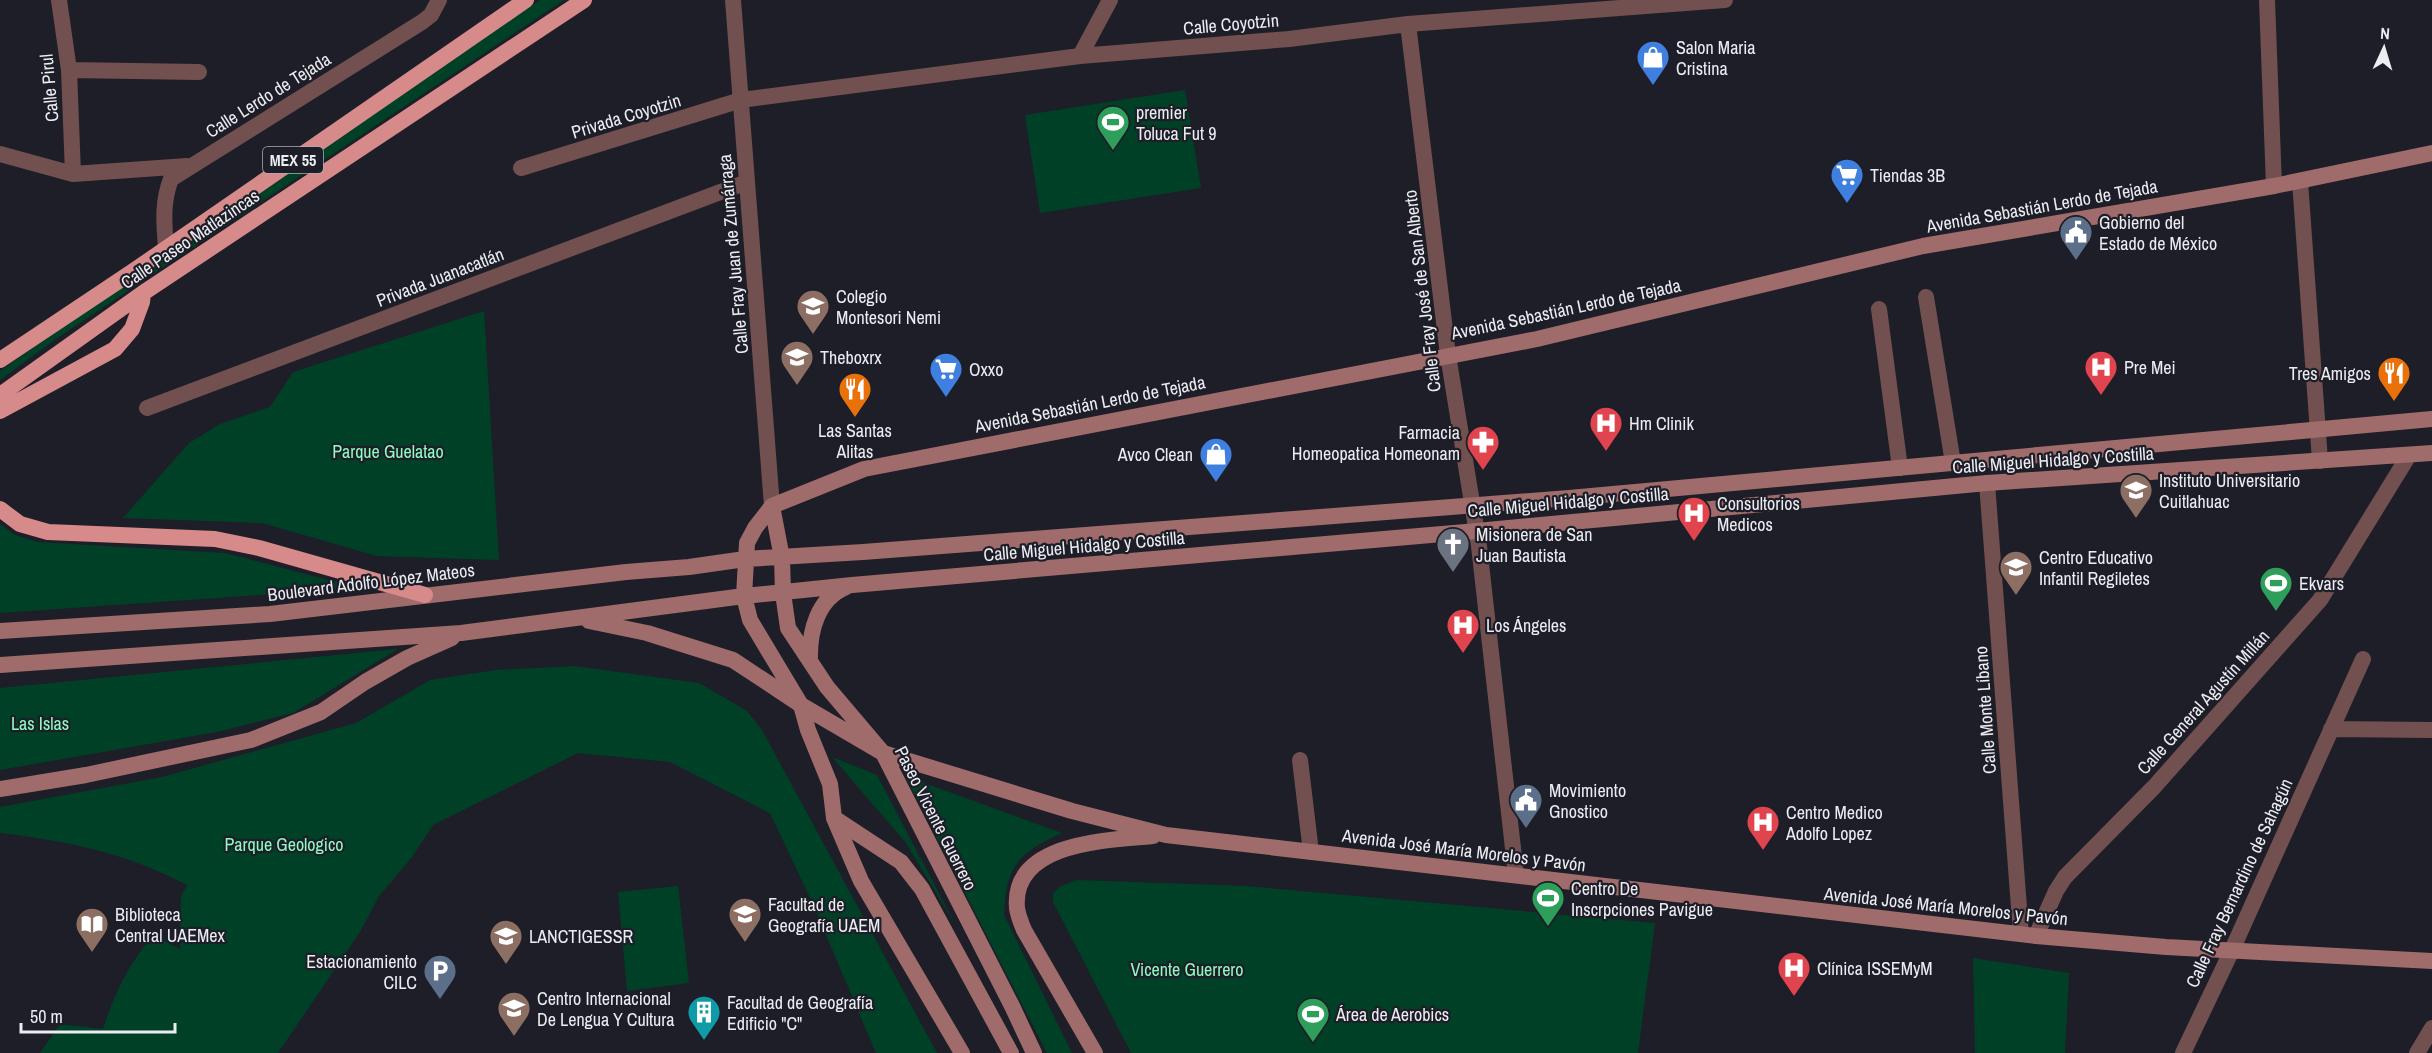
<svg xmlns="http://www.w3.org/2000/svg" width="2432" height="1053" viewBox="0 0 2432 1053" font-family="'Archivo Narrow',sans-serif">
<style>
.green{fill:#004026}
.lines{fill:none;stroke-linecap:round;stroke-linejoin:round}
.minor{stroke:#71504f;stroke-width:16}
.secondary{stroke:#a06b6b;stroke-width:16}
.trunk{stroke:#d68a8a;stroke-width:16}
.labels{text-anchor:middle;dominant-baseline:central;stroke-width:4.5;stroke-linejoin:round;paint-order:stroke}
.shield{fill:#1d1e27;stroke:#aeafb6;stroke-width:1.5}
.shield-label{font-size:16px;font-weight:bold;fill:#ecedf3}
.street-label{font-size:18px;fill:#ecedf3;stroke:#1d1e27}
.poi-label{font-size:18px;fill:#ecedf3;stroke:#1d1e27;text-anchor:start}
.park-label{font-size:18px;fill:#8efbc1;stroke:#1d1e27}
</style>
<rect width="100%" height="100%" fill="#1d1e27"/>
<path class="green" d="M540,0H564L56,339L0,380V371L394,98Z
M1185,90L1201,188L1040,213L1025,115Z
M484,311L499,560L377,556L262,523L123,518L189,443L220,424L270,407L293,372Z
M0,524L15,535L37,542L225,553L359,588L0,613Z
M398,649L293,713L217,732L0,770V688Z
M574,666L699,683L747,711L762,730L937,1053H876L812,902L770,813L670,762L578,753L433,825L412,857L379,896L360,932L278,1053H40L60,1024L103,1029C115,992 128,966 153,935L180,949L181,896L187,885C129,854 64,840 0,833V807L162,777L356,723L430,680L496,670Z
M832,757L877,775L956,926L906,843Z
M905,776L1062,833C1018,853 1006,866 1004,915L1072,1053H1047Z
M1077,880L1246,886L1655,923L1638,1053H1131L1053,902V893L1061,886Z
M678,886L689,983L627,991L618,892Z
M1973,958L2069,973L2065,1053H1975Z"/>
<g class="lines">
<path class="minor" d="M59,0L69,70L73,174
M733,0L772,506
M2267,0L2274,186
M1408,24L1448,355L1479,546L1516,875
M1080,56L1110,0
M69,70L199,72
M0,154L73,174L187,166
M521,168L741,100L1080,56L1289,39L1408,24L1725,0
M2300,181L2320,461
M166,248C164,223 162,202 171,179L422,22L431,15L439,0
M1926,297L1953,463
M1879,309L1900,468
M147,408L747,182
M1987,483L2021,934
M2331,729L2432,730
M1300,760L1311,852
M2036,936L2056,891L2065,877L2154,787L2320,600L2409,455
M2183,1053L2232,950L2363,659
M2417,1053L2432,1028"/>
<path class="secondary" d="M772,506L782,558L783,593L788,628L827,687L883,753L1012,1006L1034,1053
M589,621L647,633L733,660L801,705L883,753L1072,811L1166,835L2036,936L2166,947L2432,961
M0,631L270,614L626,572L689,567L745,559L863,552L1569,498L2432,419
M810,661C809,632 817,599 846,587
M0,665L461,633L744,596L852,585L1477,531L1987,483L2432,453
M0,789L86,775L251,740L321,712L365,682L407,658L452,638
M834,818L901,862L922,889L1011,1053
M962,1053L861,881L834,818L830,784L808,730L801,705L750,620L744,596L747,543L755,528L772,506L864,469L1537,339L1923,246L2274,186L2432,153
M1095,1053L1024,930C1021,923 1018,915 1017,908C1011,842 1108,840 1153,836"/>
<path class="trunk" d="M0,360L132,272L526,0
M0,395L143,293L584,0
M0,411L115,349L132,329L142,302L143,293
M0,509L20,524L48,532L215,539L259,548L425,595"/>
</g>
<defs>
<symbol id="shop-pin" viewBox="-11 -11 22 30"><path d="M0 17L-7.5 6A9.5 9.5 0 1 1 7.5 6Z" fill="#3f7fe0" stroke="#1d1e27"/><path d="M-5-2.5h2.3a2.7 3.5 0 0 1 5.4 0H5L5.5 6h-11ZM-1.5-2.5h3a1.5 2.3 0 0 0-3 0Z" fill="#fff"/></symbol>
<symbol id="stadium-pin" viewBox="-11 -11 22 30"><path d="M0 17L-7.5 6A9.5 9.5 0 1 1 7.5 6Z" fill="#2e9e5b" stroke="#1d1e27"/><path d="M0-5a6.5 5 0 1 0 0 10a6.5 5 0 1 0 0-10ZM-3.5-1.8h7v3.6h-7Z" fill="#fff"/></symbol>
<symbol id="supermarket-pin" viewBox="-11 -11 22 30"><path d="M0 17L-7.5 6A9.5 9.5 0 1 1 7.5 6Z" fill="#3f7fe0" stroke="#1d1e27"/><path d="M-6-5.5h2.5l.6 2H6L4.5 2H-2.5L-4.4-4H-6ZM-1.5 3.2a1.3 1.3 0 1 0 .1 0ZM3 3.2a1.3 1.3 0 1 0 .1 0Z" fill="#fff"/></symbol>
<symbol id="civic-pin" viewBox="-11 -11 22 30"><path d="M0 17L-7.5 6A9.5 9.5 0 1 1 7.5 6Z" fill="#5c6f8a" stroke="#1d1e27"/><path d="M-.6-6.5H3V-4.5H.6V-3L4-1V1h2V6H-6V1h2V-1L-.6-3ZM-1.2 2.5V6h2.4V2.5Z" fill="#fff"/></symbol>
<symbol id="school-pin" viewBox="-11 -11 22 30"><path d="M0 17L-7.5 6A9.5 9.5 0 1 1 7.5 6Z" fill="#8d6e63" stroke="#1d1e27"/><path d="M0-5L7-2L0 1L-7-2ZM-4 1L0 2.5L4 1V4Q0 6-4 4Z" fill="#fff"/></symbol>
<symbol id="hospital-pin" viewBox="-11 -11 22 30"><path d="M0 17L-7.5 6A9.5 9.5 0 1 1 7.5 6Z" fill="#e0444e" stroke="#1d1e27"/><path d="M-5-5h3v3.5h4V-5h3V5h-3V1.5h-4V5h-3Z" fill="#fff"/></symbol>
<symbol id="restaurant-pin" viewBox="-11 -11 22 30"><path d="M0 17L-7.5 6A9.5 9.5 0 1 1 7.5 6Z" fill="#e8710a" stroke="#1d1e27"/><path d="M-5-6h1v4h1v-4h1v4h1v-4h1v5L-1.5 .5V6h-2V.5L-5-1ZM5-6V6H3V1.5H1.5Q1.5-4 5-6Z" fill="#fff"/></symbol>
<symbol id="pharmacy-pin" viewBox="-11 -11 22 30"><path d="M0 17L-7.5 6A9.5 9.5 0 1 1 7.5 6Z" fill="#e0444e" stroke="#1d1e27"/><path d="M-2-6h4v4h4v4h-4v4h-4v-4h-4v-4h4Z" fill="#fff"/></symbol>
<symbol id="university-pin" viewBox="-11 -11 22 30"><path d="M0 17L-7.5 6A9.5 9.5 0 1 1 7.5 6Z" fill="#8d6e63" stroke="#1d1e27"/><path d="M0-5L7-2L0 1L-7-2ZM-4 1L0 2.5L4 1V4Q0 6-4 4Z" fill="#fff"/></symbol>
<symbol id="church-pin" viewBox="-11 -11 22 30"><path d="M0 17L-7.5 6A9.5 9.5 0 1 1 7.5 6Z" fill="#6b7280" stroke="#1d1e27"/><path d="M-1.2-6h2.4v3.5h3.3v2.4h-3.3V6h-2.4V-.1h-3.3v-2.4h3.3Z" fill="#fff"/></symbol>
<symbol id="library-pin" viewBox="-11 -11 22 30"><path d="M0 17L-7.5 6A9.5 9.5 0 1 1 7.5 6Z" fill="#8d6e63" stroke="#1d1e27"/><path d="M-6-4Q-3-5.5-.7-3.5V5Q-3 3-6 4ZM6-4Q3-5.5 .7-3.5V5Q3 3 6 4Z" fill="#fff"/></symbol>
<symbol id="parking-pin" viewBox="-11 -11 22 30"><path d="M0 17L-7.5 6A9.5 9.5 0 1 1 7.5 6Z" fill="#5c6f8a" stroke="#1d1e27"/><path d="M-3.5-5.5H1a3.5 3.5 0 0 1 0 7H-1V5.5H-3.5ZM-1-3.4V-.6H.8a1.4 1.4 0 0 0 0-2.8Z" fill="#fff"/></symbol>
<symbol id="building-pin" viewBox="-11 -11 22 30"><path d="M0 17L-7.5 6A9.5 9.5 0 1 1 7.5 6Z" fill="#0f9aa8" stroke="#1d1e27"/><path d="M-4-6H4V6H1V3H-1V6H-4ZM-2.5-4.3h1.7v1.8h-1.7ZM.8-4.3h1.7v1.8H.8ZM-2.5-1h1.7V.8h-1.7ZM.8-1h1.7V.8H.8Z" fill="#fff"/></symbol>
</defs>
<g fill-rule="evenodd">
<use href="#shop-pin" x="1634" y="38" width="38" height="52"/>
<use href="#stadium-pin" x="1094" y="103" width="38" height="52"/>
<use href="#supermarket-pin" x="1828" y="156" width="38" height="52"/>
<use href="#civic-pin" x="2057" y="213" width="38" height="52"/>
<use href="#school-pin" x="794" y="287" width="38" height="52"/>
<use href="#school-pin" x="778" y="338" width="38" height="52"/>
<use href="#hospital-pin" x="2082" y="348" width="38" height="52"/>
<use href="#supermarket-pin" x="927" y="350" width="38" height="52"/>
<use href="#restaurant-pin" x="2375" y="354" width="38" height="52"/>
<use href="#restaurant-pin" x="836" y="370" width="38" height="52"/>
<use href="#hospital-pin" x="1587" y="404" width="38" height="52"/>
<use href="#pharmacy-pin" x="1464" y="423" width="38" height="52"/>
<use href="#shop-pin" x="1197" y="435" width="38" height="52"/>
<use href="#university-pin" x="2117" y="471" width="38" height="52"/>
<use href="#hospital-pin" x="1675" y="494" width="38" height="52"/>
<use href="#church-pin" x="1434" y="525" width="38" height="52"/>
<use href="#school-pin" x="1997" y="548" width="38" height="52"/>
<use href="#stadium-pin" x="2257" y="564" width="38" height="52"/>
<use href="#hospital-pin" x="1444" y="606" width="38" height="52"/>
<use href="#civic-pin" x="1507" y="781" width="38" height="52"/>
<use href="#hospital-pin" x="1744" y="803" width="38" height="52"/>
<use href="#stadium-pin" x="1529" y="879" width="38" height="52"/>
<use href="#university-pin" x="726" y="895" width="38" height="52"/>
<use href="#library-pin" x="73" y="905" width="38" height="52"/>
<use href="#university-pin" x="487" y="917" width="38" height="52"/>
<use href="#hospital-pin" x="1775" y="949" width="38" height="52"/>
<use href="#parking-pin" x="421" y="952" width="38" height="52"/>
<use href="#university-pin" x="495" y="989" width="38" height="52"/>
<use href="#building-pin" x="685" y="993" width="38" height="52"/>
<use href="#stadium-pin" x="1294" y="995" width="38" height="52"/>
</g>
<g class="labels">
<rect class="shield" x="263" y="147" width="60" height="26" rx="4.5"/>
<g class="shield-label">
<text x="293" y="160">MEX 55</text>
</g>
<g class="street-label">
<text transform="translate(1231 24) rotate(-5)">Calle Coyotzin</text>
<text transform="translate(49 88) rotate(-95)">Calle Pirul</text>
<text transform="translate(268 95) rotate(-32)">Calle Lerdo de Tejada</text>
<text transform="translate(626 116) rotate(-17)">Privada Coyotzin</text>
<text transform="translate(2042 206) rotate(-10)">Avenida Sebastián Lerdo de Tejada</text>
<text transform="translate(190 239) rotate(-34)">Calle Paseo Matlazincas</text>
<text transform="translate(733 254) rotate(-95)">Calle Fray Juan de Zumárraga</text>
<text transform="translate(440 277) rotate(-21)">Privada Juanacatlán</text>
<text transform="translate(1422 291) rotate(-97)">Calle Fray José de San Alberto</text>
<text transform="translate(1566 309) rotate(-12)">Avenida Sebastián Lerdo de Tejada</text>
<text transform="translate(1090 404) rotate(-11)">Avenida Sebastián Lerdo de Tejada</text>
<text transform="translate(2053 460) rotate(-4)">Calle Miguel Hidalgo y Costilla</text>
<text transform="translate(1568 502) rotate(-5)">Calle Miguel Hidalgo y Costilla</text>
<text transform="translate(1084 546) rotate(-5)">Calle Miguel Hidalgo y Costilla</text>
<text transform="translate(371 582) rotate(-7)">Boulevard Adolfo López Mateos</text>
<text transform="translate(2203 702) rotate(-48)">Calle General Agustín Millán</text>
<text transform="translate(1985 710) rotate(-94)">Calle Monte Líbano</text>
<text transform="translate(936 818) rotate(63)">Paseo Vicente Guerrero</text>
<text transform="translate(1464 850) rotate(7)">Avenida José María Morelos y Pavón</text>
<text transform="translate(2239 883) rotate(-65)">Calle Fray Bernardino de Sahagún</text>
<text transform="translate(1946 906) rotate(6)">Avenida José María Morelos y Pavón</text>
</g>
<g class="poi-label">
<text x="1676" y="47">Salon Maria<tspan x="1676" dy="21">Cristina</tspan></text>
<text x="1136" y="112">premier<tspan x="1136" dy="21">Toluca Fut 9</tspan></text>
<text x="1870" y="175">Tiendas 3B</text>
<text x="2099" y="222">Gobierno del<tspan x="2099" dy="21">Estado de México</tspan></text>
<text x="836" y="296">Colegio<tspan x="836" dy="21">Montesori Nemi</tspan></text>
<text x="820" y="357">Theboxrx</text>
<text x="2124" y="367">Pre Mei</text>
<text x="969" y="369">Oxxo</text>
<text x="2371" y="373" text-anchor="end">Tres Amigos</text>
<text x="1629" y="423">Hm Clinik</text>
<text x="855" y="430" text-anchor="middle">Las Santas<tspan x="855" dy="21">Alitas</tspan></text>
<text x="1460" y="432" text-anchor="end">Farmacia<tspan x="1460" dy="21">Homeopatica Homeonam</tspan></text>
<text x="1193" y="454" text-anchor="end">Avco Clean</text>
<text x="2159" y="480">Instituto Universitario<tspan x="2159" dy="21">Cuitlahuac</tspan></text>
<text x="1717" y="503">Consultorios<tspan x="1717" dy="21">Medicos</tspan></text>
<text x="1476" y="534">Misionera de San<tspan x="1476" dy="21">Juan Bautista</tspan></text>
<text x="2039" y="557">Centro Educativo<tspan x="2039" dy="21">Infantil Regiletes</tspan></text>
<text x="2299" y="583">Ekvars</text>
<text x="1486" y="625">Los Ángeles</text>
<text x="1549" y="790">Movimiento<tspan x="1549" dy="21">Gnostico</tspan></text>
<text x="1786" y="812">Centro Medico<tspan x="1786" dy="21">Adolfo Lopez</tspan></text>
<text x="1571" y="888">Centro De<tspan x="1571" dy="21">Inscrpciones Pavigue</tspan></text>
<text x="768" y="904">Facultad de<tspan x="768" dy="21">Geografía UAEM</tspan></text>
<text x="115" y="914">Biblioteca<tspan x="115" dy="21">Central UAEMex</tspan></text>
<text x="529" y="936">LANCTIGESSR</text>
<text x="417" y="961" text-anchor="end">Estacionamiento<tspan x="417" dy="21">CILC</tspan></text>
<text x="1817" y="968">Clínica ISSEMyM</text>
<text x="537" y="998">Centro Internacional<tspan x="537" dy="21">De Lengua Y Cultura</tspan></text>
<text x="727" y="1002">Facultad de Geografía<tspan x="727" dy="21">Edificio "C"</tspan></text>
<text x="1336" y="1014">Área de Aerobics</text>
</g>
<g class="park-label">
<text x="388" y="451">Parque Guelatao</text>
<text x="40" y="723">Las Islas</text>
<text x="284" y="844">Parque Geologico</text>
<text x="1187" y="969">Vicente Guerrero</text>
</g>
</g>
<g transform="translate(2384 48) rotate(4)" stroke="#1d1e27" stroke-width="4.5" paint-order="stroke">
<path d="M0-4.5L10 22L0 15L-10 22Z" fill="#ecedf3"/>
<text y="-9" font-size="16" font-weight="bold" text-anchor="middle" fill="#ecedf3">N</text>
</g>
<path d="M21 1023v9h154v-9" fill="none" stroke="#ecedf3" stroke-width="3"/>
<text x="30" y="1023" font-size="18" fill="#ecedf3" stroke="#1d1e27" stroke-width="4.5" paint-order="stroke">50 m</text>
</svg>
